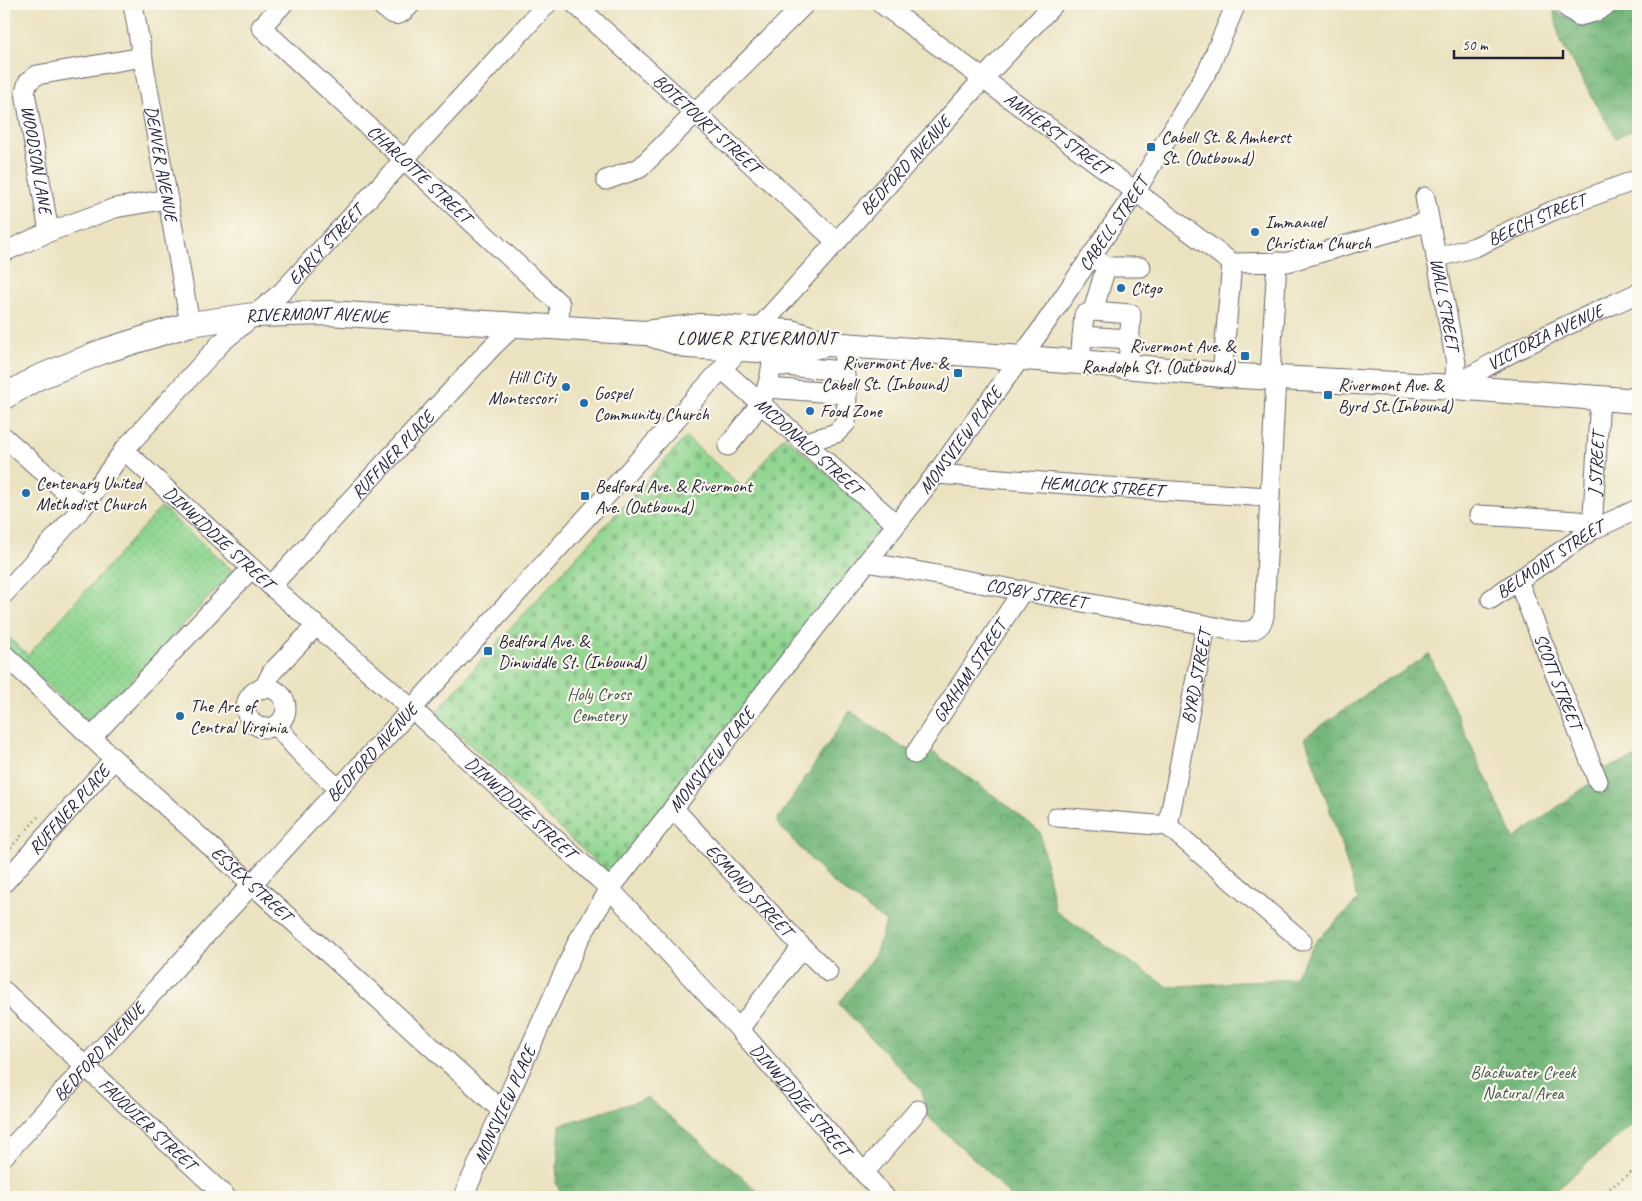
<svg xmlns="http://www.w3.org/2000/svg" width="1642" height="1201" viewBox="0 0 1642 1201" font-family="Caveat,sans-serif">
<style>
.grass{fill:url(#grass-dots);stroke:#597c66}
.forest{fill:url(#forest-crowns);stroke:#4b6c5a}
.cemetery{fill:url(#cemetery-stones);stroke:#597c66}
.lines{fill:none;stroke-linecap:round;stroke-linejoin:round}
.minor-casing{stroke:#68656a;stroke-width:21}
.major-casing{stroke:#68656a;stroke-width:26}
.path{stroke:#68656a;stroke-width:2.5;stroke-dasharray:1 4;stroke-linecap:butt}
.minor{stroke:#fff;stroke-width:19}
.major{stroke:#fff;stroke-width:24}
.poi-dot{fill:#1f6fb2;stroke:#fbf7ec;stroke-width:2}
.labels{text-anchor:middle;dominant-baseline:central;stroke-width:4.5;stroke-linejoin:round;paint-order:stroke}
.street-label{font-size:18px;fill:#22223b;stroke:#fbf7ec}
.poi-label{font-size:18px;fill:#22223b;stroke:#fbf7ec;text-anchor:start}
.park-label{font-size:18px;fill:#435854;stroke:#fbf7ec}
.neighbourhood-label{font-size:19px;letter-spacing:1px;fill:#22223b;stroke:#fbf7ec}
</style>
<defs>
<pattern id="grass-dots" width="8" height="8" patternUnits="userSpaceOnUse" patternTransform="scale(1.25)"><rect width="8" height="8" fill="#90d690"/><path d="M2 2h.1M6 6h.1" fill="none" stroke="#7cb77d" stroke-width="1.8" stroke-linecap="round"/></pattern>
<pattern id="forest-crowns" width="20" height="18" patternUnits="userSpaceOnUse" patternTransform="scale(1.25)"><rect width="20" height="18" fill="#74b77a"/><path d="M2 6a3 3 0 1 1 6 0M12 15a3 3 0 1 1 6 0" fill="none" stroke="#5f9465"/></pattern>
<pattern id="cemetery-stones" width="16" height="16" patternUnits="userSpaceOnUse" patternTransform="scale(1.25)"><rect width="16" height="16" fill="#90d690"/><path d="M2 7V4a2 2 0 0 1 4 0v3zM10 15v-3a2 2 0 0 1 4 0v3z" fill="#7cb77d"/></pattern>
</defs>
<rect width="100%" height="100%" fill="#fbf7ec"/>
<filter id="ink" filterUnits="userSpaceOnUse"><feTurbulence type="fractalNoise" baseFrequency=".02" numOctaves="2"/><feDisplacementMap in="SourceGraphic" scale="10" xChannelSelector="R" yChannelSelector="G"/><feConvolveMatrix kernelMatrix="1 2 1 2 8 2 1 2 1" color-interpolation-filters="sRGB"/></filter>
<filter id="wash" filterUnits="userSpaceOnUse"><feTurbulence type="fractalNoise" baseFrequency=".0096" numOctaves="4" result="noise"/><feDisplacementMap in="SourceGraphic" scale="20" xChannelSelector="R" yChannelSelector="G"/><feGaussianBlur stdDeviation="1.12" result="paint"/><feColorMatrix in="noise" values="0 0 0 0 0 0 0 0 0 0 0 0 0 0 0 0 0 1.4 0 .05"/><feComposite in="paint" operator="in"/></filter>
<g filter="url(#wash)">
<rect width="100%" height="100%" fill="#ebe2c0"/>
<path class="grass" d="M161,507L233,571L90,725L4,646V633L28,655Z"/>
<path class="forest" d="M1623,4H1638V127L1616,138L1560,41L1554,11L1585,26Z
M1429,654L1514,839L1589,784L1606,768L1638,757V1120L1547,1197H1011L985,1169L926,1115L922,1091L839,1004L875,954L886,922L831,881L776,822L850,711L903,748L934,753L1004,803L1040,832L1055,911L1168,987L1294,978L1317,940L1358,900L1337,831L1305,737L1388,679L1396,676Z
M648,1098L765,1197H562L556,1182L560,1125Z"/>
<path class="cemetery" d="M784,436L885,525L613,878L436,713L479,663L686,437L743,488Z"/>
</g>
<g filter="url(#ink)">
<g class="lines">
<defs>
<g id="minor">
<path id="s1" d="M133,4L190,324"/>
<path id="s2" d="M283,4L261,27L560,304L559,327"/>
<path d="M380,4C394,17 397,19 411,4"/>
<path id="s3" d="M575,4L837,242"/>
<path id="s4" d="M882,4L1232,263"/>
<path d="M1565,4L1566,7L1579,16L1595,12L1609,4"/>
<path id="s5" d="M143,57L37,75L28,82L25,92L49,232L115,208L168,199"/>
<path d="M606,180L640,168L805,4"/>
<path id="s6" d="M1425,197L1456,363L1454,387"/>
<path d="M4,252L49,232"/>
<path d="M1092,256L1106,267L1093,311"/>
<path id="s7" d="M1436,258L1475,247L1552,211L1636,180L1638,181"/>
<path d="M1232,263L1288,262L1429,221"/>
<path d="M1106,267H1141"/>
<path id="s8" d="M758,329L983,79L1054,4"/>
<path d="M1082,336L1130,339"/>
<path d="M1080,362L1084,315L1093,311L1131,314L1128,367"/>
<path d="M772,365L844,371"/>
<path id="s9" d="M722,369L896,524"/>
<path d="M1222,375L1232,263"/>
<path d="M1270,377L1277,262"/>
<path id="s10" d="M1454,387C1512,348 1575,322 1638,293"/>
<path d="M768,388L847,394"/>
<path d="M4,437L83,507"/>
<path d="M806,442L836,433L846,423L847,394L844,367L843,345"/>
<path d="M728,446C754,413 773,395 772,351"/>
<path id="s11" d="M124,450L271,586L412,709L610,889L739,1029L885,1197"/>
<path id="s12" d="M936,474L1107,487L1269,497"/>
<path d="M1479,515L1579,521L1592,530"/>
<path id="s13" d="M1592,530L1600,398"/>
<path id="s14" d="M867,562L1206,625C1224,628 1259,642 1264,616L1276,377"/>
<path id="s15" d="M1518,581L1598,781"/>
<path id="s16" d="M271,586L493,346L516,324"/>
<path id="s17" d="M4,594L83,507L124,450L221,343L283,291L547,4"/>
<path id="s18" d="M1491,599L1592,530L1638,509"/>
<path id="s19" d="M4,654L114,759L501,1110"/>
<path d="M264,688L272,672L316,626"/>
<circle cx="266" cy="708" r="20"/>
<path d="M277,725C294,749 317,769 339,789"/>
<path d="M92,737L252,568"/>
<path id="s20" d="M915,754L1023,590"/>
<path id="s21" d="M673,808L802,947L828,972"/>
<path d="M1057,817L1168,826"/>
<path id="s22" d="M1168,826L1206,625"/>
<path d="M1168,826L1302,941"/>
<path id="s23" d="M4,883L114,759"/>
<path id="s24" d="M4,991L226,1197"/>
<path d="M739,1029L802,947"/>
<path id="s25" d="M4,1156L740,349"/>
<path d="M864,1173L918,1110"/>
<path id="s26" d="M463,1197L578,941L610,889L936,474L1038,334L1136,191L1209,68L1236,4"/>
</g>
<g id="major">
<path d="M653,335L688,346L790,352L827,344"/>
<path id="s27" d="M4,397L37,378L104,351L190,324L254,315L328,313L645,333L701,326L791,332L829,344L1080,362L1222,375L1454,387L1638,401"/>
</g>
</defs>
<use href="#minor" class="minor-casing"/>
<use href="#major" class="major-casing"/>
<path class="path" d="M4,855L38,817
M1598,1197L1638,1167"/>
<use href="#minor" class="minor"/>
<use href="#major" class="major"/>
</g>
</g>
<g class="poi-dot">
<rect x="1146" y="142" width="10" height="10" rx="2.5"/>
<circle cx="1255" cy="232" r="5"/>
<circle cx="1121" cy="288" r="5"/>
<rect x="1240" y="351" width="10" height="10" rx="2.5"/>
<rect x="953" y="368" width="10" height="10" rx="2.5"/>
<circle cx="566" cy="387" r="5"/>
<rect x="1323" y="390" width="10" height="10" rx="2.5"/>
<circle cx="584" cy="403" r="5"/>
<circle cx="810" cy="411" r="5"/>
<circle cx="26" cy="493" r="5"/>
<rect x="580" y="491" width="10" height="10" rx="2.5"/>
<rect x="483" y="646" width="10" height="10" rx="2.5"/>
<circle cx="180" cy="716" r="5"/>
</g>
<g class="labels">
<g class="street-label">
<text stroke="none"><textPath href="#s3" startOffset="178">BOTETOURT STREET</textPath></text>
<text stroke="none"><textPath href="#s4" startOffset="218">AMHERST STREET</textPath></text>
<text stroke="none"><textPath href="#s5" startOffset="198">WOODSON LANE</textPath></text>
<text stroke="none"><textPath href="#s1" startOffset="162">DENVER AVENUE</textPath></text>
<text stroke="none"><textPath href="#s8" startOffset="220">BEDFORD AVENUE</textPath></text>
<text stroke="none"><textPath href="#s2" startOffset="248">CHARLOTTE STREET</textPath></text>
<text stroke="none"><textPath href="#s7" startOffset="108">BEECH STREET</textPath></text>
<text stroke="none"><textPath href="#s26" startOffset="1176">CABELL STREET</textPath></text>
<text stroke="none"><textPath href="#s17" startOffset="476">EARLY STREET</textPath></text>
<text stroke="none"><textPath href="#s6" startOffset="109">WALL STREET</textPath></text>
<text stroke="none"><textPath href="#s27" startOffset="328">RIVERMONT AVENUE</textPath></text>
<text stroke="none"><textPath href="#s10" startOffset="104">VICTORIA AVENUE</textPath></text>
<text stroke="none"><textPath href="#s26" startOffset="911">MONSVIEW PLACE</textPath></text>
<text stroke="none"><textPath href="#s9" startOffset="116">MCDONALD STREET</textPath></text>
<text stroke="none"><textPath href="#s16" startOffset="179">RUFFNER PLACE</textPath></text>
<text stroke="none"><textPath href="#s13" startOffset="66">J STREET</textPath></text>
<text stroke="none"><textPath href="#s12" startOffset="166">HEMLOCK STREET</textPath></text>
<text stroke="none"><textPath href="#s11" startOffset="129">DINWIDDIE STREET</textPath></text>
<text stroke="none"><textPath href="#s18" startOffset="71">BELMONT STREET</textPath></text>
<text stroke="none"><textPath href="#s14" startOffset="172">COSBY STREET</textPath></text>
<text stroke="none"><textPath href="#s20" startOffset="99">GRAHAM STREET</textPath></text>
<text stroke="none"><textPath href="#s22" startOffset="152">BYRD STREET</textPath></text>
<text stroke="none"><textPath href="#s15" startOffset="108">SCOTT STREET</textPath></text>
<text stroke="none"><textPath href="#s25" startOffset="546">BEDFORD AVENUE</textPath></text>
<text stroke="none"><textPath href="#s26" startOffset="506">MONSVIEW PLACE</textPath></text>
<text stroke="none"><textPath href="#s11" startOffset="534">DINWIDDIE STREET</textPath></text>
<text stroke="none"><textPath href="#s23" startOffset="98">RUFFNER PLACE</textPath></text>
<text stroke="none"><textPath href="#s19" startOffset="338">ESSEX STREET</textPath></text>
<text stroke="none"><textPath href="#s21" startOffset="112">ESMOND STREET</textPath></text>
<text stroke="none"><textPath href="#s25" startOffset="141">BEDFORD AVENUE</textPath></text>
<text stroke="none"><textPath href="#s11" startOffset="939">DINWIDDIE STREET</textPath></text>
<text stroke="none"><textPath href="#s26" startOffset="101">MONSVIEW PLACE</textPath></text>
<text stroke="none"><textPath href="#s24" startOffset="196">FAUQUIER STREET</textPath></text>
</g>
<g class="poi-label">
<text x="1161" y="137">Cabell St. &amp; Amherst<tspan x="1161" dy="21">St. (Outbound)</tspan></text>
<text x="1265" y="222">Immanuel<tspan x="1265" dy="21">Christian Church</tspan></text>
<text x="1131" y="288">Citgo</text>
<text x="1235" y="346" text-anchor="end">Rivermont Ave. &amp;<tspan x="1235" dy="21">Randolph St. (Outbound)</tspan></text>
<text x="948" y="363" text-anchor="end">Rivermont Ave. &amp;<tspan x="948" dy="21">Cabell St. (Inbound)</tspan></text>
<text x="556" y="377" text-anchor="end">Hill City<tspan x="556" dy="21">Montessori</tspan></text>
<text x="1338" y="385">Rivermont Ave. &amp;<tspan x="1338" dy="21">Byrd St.(Inbound)</tspan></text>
<text x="594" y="393">Gospel<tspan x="594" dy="21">Community Church</tspan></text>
<text x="820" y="411">Food Zone</text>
<text x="36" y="483">Centenary United<tspan x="36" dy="21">Methodist Church</tspan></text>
<text x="595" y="486">Bedford Ave. &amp; Rivermont<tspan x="595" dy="21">Ave. (Outbound)</tspan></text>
<text x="498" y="641">Bedford Ave. &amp;<tspan x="498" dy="21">Dinwiddle St. (Inbound)</tspan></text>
<text x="190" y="706">The Arc of<tspan x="190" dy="21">Central Virginia</tspan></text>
</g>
<g class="park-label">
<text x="599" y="694">Holy Cross<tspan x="599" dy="21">Cemetery</tspan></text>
<text x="1523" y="1072">Blackwater Creek<tspan x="1523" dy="21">Natural Area</tspan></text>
</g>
<g class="neighbourhood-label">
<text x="757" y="338">LOWER RIVERMONT</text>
</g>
</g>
<rect width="1642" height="1201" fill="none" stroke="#fbf7ec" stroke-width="20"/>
<path d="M1454 50v8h109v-8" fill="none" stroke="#22223b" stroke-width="2.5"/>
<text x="1462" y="50" font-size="15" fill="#22223b" stroke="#fbf7ec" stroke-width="4" paint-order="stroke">50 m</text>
</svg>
